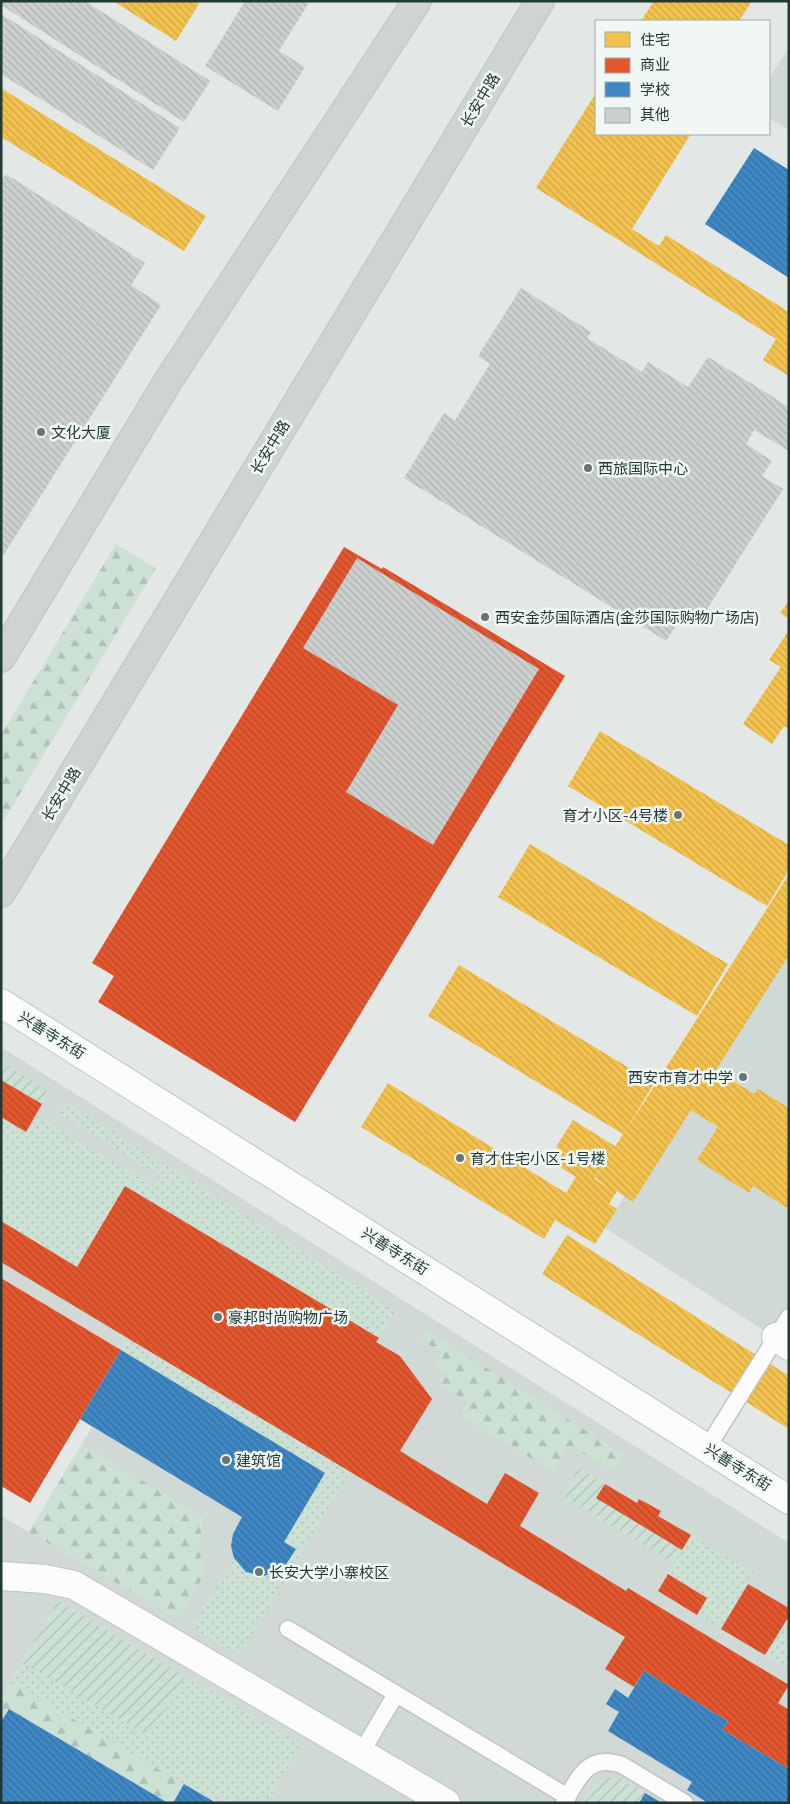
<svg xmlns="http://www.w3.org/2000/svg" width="790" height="1804" viewBox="0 0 790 1804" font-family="Mulish,'Noto Sans SC',sans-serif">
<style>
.built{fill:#d1d9d6}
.grass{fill:url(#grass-dots)}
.forest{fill:url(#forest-firs)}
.garden{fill:url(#garden-furrows)}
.homes{fill:url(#homes-back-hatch)}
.shops{fill:url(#shops-back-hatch)}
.schools{fill:url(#schools-back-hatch)}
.building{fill:url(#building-back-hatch)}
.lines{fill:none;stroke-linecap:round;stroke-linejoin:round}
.lane-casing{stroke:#c0c5c3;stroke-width:19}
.street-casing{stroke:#c0c5c3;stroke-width:30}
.secondary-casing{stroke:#bfc5c3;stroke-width:30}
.primary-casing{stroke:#bcc4c2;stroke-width:30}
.lane{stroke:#fbfcfb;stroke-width:16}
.street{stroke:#fbfcfb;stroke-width:28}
.secondary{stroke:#fbfcfb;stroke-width:28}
.primary{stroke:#ced4d2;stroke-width:28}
.poi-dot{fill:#667673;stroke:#f1f7f4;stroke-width:2}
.labels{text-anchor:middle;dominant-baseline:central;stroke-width:5;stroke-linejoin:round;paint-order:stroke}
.street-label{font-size:15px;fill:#233935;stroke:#f1f7f4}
.poi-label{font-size:15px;fill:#233935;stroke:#f1f7f4;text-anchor:start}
</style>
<defs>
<pattern id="grass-dots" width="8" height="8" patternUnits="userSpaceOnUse" patternTransform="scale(1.25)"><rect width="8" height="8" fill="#cde0d4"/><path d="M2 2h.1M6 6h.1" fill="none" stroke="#b0c1b7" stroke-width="1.8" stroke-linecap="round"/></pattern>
<pattern id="forest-firs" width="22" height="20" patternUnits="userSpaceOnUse" patternTransform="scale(1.25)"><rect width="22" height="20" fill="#cde0d4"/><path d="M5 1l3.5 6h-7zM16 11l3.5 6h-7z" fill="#b0c1b7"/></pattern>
<pattern id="garden-furrows" width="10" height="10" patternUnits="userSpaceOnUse" patternTransform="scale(1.25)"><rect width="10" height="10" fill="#cde0d4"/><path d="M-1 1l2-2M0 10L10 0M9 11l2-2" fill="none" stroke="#b0c1b7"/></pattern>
<pattern id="homes-back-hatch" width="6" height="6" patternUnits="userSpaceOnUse" patternTransform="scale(1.25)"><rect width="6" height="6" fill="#f2c14e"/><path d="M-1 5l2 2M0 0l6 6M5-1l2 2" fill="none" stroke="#cfa745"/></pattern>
<pattern id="shops-back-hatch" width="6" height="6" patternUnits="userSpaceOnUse" patternTransform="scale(1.25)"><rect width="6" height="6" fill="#e4572e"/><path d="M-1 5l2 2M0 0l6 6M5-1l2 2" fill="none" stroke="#b84928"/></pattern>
<pattern id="schools-back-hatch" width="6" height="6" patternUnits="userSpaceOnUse" patternTransform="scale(1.25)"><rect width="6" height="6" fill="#3f88c5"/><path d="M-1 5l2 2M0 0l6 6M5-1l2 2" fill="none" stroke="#3470a1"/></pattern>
<pattern id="building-back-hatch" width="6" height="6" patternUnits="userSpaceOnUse" patternTransform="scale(1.25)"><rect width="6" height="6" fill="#ccd0cf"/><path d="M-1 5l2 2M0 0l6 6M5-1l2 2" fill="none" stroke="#afb3b2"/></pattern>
</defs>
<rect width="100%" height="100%" fill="#e3e8e6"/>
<path class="built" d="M789,48V130L769,118V78Z
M789,925V1347L605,1228Z
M1,1047L789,1543V1803H1V1516L29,1532L92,1427L80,1419L121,1350L5,1280L1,1281Z"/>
<path class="grass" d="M66,1102L395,1310L379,1338L125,1186L77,1267L1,1221V1117L36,1115L153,1186L159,1175L59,1114Z
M128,1339L350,1472L240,1655L192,1628L234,1558C245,1575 269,1584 285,1566C289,1562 292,1555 296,1550L284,1542L325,1473L121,1350Z
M691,1535L754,1573L721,1629L697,1615L707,1598L668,1574Z
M789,1616V1670L765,1655Z
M21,1662L149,1737L185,1676L301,1744L267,1803H216L10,1682Z"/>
<path class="forest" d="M116,544L156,568L1,825V735Z
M425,1329L623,1454L613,1471L569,1445L553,1471L460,1416L468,1402L440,1385L447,1374L434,1366L442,1352L419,1339Z
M82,1444L204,1518C198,1538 198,1554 205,1574L178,1619L29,1532Z
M10,1682L184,1784L173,1803H168L9,1710L1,1722V1696Z"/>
<path class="garden" d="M1,1061L49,1092L42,1104L1,1080Z
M579,1468L605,1484L597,1498L682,1550L674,1563L562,1496Z
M58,1601L185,1676L149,1737L21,1662Z
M609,1777L621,1779L645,1793L639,1803H582C589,1791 595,1780 609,1777Z"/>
<path class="homes" d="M113,1H194L199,4L176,41Z
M654,1H752L739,21H641Z
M1,88L206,216L184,251L1,137Z
M596,93V134H688L690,135L632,229L659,246L666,235L789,312V376L763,360L776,339L536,188Z
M789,601V619L780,613Z
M789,630V729L784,726L772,744L743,724L781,667L769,660Z
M600,731L789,845V870L767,906L568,786Z
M530,844L728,964L697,1016L498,897Z
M789,874V955L716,1070L754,1094L758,1089L789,1108V1209L753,1186L749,1193L697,1160L718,1127L691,1110L633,1202L617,1191L609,1204L617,1209L595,1244L555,1220L544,1239L361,1127L388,1083L566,1193L576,1177L555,1164L563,1152L556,1147L573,1120L615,1146L594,1179L608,1187L595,1178L623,1134L428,1016L459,965L654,1083L627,1129Z
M567,1235L789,1376V1429L542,1274Z"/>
<path class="shops" d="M344,547L382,569L383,567L565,676L295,1122L98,1002L114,976L92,963Z
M1,1080L42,1104L26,1132L1,1117Z
M125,1186L379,1338L376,1342L400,1356L432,1399L400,1451L487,1504L505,1473L539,1493L520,1526L626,1591L628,1588L789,1685L778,1703L789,1710V1769L723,1730L728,1721L644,1671L634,1687L605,1669L625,1637L1,1262V1221L77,1267Z
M1,1278L121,1350L30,1503L1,1486Z
M605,1484L637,1503L639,1499L661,1511L658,1516L691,1535L682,1550L596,1498Z
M668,1574L707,1598L697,1615L658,1591Z
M748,1584L789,1608V1616L765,1655L721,1629Z"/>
<path class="schools" d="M754,148L789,170V278L705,224Z
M121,1350L325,1473L284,1542L296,1549L285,1566L280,1570L264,1576L246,1572L234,1558L231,1546L233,1534L242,1517L80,1419Z
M644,1671L728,1721L723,1730L789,1769V1803H708L687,1790L692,1782L608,1731L619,1712L606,1704L615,1689L628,1698Z
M9,1709L168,1803H4L1,1801V1722Z
M184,1784L216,1803H173Z
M645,1793L662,1803H639Z"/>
<path class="building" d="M1,1H85L210,81L184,122L1,5Z
M245,1H310L279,51L305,67L278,111L205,66Z
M1,14L180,128L153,170L1,74Z
M6,174L145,263L131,285L161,305L1,559V181Z
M521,288L591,332L587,338L642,372L648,362L688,387L708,357L789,407V451L754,430L746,444L772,461L762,476L783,489L701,619L686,610L666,641L404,478L444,413L455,420L490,364L478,356Z
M357,558L539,669L433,845L346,792L398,705L303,648Z"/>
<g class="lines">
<defs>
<path id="lane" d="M707,1448L789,1317
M288,1629L568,1797
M361,1753L396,1694
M564,1803C579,1777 588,1753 622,1765L685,1803"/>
<path id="street" d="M776,1337L789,1346
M1,1576L45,1579L74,1585L446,1803"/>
<path id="secondary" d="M1,1003L789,1500"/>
<path id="primary" d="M1,658L168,381L417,1
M1,893L540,1"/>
</defs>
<use href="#lane" class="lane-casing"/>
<use href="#street" class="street-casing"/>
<use href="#secondary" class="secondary-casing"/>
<use href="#primary" class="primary-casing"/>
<use href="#lane" class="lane"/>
<use href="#street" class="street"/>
<use href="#secondary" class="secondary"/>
<use href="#primary" class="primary"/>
</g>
<g class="poi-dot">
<circle cx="41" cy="432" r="5"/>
<circle cx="588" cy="468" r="5"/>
<circle cx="485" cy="617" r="5"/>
<circle cx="678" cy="815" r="5"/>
<circle cx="743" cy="1077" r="5"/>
<circle cx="460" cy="1158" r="5"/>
<circle cx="218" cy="1317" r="5"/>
<circle cx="226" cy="1460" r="5"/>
<circle cx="259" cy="1572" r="5"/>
</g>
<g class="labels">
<g class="street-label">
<text transform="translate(480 100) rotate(-59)">长安中路</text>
<text transform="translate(270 447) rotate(-59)">长安中路</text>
<text transform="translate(61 794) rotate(-59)">长安中路</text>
<text transform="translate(52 1035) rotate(32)">兴善寺东街</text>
<text transform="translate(395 1251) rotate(32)">兴善寺东街</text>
<text transform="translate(738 1467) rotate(32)">兴善寺东街</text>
</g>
<g class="poi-label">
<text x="51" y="432">文化大厦</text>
<text x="598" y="468">西旅国际中心</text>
<text x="495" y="617">西安金莎国际酒店(金莎国际购物广场店)</text>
<text x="668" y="815" text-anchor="end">育才小区-4号楼</text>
<text x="733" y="1077" text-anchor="end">西安市育才中学</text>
<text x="470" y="1158">育才住宅小区-1号楼</text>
<text x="228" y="1317">豪邦时尚购物广场</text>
<text x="236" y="1460">建筑馆</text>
<text x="269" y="1572">长安大学小寨校区</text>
</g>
</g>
<rect width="790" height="1804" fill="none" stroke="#233935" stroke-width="5"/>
<rect x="595" y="20" width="175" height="115" fill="#f1f7f4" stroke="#9faba8"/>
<rect x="605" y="32" width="25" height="15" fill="#f2c14e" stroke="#9faba8"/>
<text x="640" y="45" font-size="15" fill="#233935">住宅</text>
<rect x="605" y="58" width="25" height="15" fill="#e4572e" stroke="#9faba8"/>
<text x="640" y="70" font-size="15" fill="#233935">商业</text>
<rect x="605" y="82" width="25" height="15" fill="#3f88c5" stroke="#9faba8"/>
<text x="640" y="95" font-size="15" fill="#233935">学校</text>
<rect x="605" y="108" width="25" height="15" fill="#ccd0cf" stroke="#9faba8"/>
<text x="640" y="120" font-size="15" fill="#233935">其他</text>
</svg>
